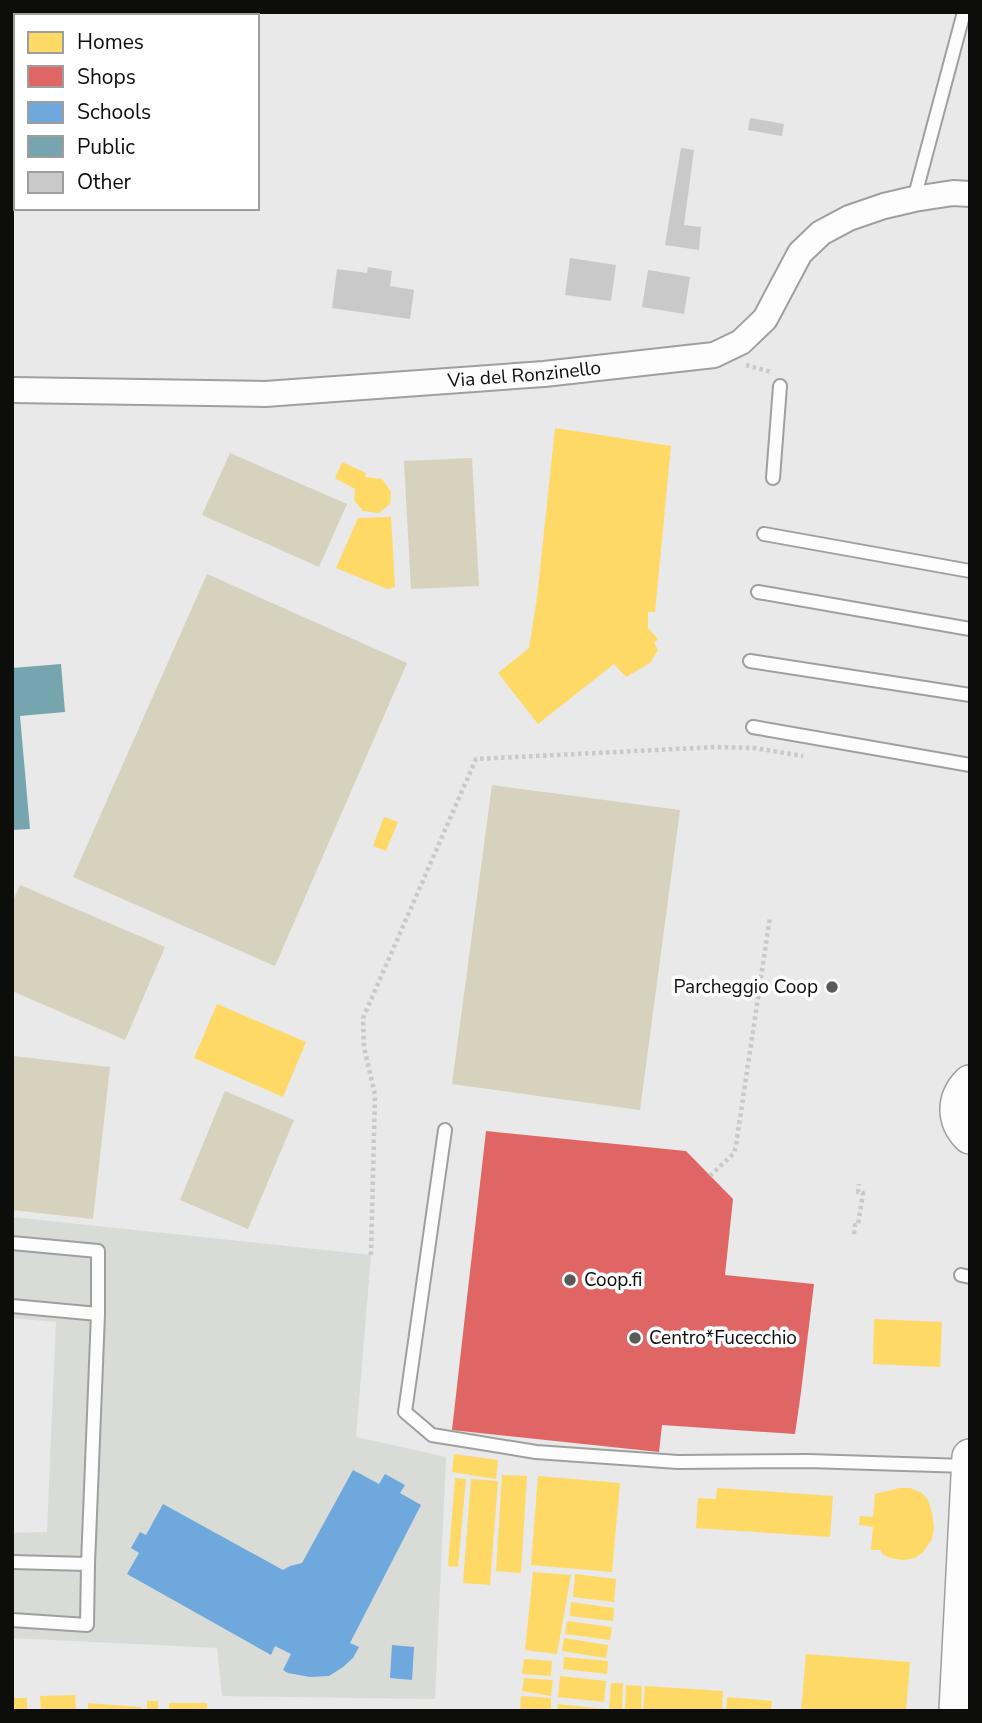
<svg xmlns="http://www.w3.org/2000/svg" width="982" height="1723" viewBox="0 0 982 1723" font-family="'Nunito Sans',sans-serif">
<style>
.built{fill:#d8dbd6}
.green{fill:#d6d2be}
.homes{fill:#ffd966}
.shops{fill:#e06666}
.schools{fill:#6fa8dc}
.public{fill:#76a5af}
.building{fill:#c8c9c8}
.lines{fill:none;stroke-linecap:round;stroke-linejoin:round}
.lane-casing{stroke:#9e9f9e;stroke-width:16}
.street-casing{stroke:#9e9f9e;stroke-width:28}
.secondary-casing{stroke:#9e9f9e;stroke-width:38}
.path{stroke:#c9c9c8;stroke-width:4.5;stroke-dasharray:3.5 3.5;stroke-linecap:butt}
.lane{stroke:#fcfcfc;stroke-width:12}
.street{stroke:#fcfcfc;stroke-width:24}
.secondary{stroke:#fcfcfc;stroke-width:35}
.poi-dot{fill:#5a5a59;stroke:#fff;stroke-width:2.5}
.labels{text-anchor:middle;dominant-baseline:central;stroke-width:7;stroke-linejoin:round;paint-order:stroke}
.street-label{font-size:19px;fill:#0d0d0c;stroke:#fff}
.poi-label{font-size:19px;fill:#0d0d0c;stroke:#fff;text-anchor:start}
</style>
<rect width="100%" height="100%" fill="#e8e9e8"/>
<path class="built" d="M12,1217L371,1255L356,1437L446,1457L435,1699L222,1696L217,1648L12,1638V1533L47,1532L56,1322L12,1318Z"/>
<path class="green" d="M230,453L347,504L319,567L202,515Z
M472,458L479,586L411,589L404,461Z
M207,574L407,663L275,966L73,877Z
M492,785L680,810L640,1110L452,1084Z
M20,885L165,947L125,1040L12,991V903Z
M12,1056L110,1067L93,1219L12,1210Z
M225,1091L294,1120L248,1229L180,1200Z"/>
<path class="homes" d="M555,428L671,446L655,612H648V628L658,639L654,643L658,650L650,663L626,677L614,664L538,724L498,673L529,648L537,598Z
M342,462L366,473L365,477L382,479L391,492L390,504L379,513L363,511L354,500L355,489L335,478Z
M391,517L395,587L387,589L336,568L358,518Z
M384,817L398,822L386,851L373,846Z
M217,1004L306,1042L283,1097L194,1058Z
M874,1319L942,1322L940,1367L873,1364Z
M454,1454L498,1460L496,1479L452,1472Z
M502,1475L527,1476L521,1573L496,1571Z
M538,1476L620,1483L612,1572L531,1565Z
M455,1478L466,1479L458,1567L448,1566Z
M471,1479L498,1481L490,1585L463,1583Z
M717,1488L833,1496L830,1537L696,1528L698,1498L716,1499Z
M899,1488H910L922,1493L928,1500L932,1513L934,1527L932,1539L923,1552L915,1558L903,1560L890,1558L882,1554L881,1550H871L873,1527L859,1525L860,1516L873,1517L875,1494Z
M533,1572L571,1575L557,1654L525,1650Z
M575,1574L616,1579L614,1602L573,1597Z
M571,1602L614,1608L613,1621L570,1616Z
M567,1621L612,1627L610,1640L565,1634Z
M564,1638L608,1645L606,1658L562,1651Z
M806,1654L910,1662L906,1711H801Z
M564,1657L608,1661L607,1674L563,1669Z
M524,1659L552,1661L551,1676L522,1674Z
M560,1676L606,1681L604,1702L558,1697Z
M524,1678L553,1680L551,1696L522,1691Z
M611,1683H623L622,1711H609Z
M626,1685L642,1686L641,1711H625Z
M645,1686L723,1691L722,1711H643Z
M75,1695L76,1711H41L40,1696Z
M521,1696L551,1698V1711H520Z
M727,1697L772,1701L771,1711H726Z
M12,1698H27V1711H12Z
M147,1701H158V1711H147Z
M88,1703L141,1707V1711H88Z
M169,1703H207V1711H169Z
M558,1704L605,1709V1711H557Z"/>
<path class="shops" d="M486,1131L686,1151L733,1199L725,1275L814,1284L801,1392L795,1434L662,1425L659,1452L452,1430Z"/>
<path class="schools" d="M353,1470L379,1484L385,1474L405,1485L400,1493L421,1505L350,1643L359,1647L353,1658L343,1667L329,1676L310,1677L288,1673L283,1670L291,1654L275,1646L271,1655L127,1574L139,1553L131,1548L140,1532L146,1535L163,1504L283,1570L290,1566L302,1563Z
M392,1645L414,1647L412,1680L390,1678Z"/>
<path class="public" d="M61,664L65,712L20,716L30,829L12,830V668Z"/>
<path class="building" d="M750,118L784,124L782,136L748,130Z
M681,148L694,150L684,225L701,227L699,250L665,245Z
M570,258L616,265L611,301L565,295Z
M368,267L392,271L390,286L414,290L410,319L332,308L337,269L367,273Z
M648,270L690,277L684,314L642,307Z"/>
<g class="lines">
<defs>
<path id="lane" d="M914,199L964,12
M773,478L780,386
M764,534L970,571
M758,592L970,629
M750,661L970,695
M753,727L970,765
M445,1130L405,1412L432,1435L536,1452L678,1462L808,1461L967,1466
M12,1243L98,1251V1314L88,1564
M961,1275L970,1277
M12,1306L98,1314
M12,1562L88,1564L87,1625L12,1620"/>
<g id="street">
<path id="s1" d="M12,390L265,394L544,374L714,355L741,342L765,319L800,253L821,233L849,218L884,206L914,199L953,193L970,194"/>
</g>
<path id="secondary" d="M970,1083C954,1099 954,1120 970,1136
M957,1711L970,1457"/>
</defs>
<use href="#lane" class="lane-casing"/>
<use href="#street" class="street-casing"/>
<use href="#secondary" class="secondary-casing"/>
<path class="path" d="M746,365L771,372
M710,1176L734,1153L736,1145L770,917
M854,1234L855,1225H858L863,1193L858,1192L859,1184
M371,1255L375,1095L364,1047L363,1018L476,759L716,747L754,748L803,756"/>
<use href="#lane" class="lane"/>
<use href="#street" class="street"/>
<use href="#secondary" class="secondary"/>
</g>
<g class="poi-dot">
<circle cx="832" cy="987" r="7"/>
<circle cx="570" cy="1280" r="7"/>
<circle cx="635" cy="1338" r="7"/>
</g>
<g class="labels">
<g class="street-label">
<text stroke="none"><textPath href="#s1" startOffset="513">Via del Ronzinello</textPath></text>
</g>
<g class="poi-label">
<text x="818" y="987" text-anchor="end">Parcheggio Coop</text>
<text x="584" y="1280">Coop.fi</text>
<text x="649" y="1338">Centro*Fucecchio</text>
</g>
</g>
<rect width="982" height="1723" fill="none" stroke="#0d0d0c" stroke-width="28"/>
<rect x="14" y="14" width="245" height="196" fill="#ffffff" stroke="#9e9e9e" stroke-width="2"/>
<rect x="28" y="32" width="35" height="21" fill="#ffd966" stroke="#9e9e9e" stroke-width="2"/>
<text x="77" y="49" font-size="21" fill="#0d0d0c">Homes</text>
<rect x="28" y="66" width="35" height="21" fill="#e06666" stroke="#9e9e9e" stroke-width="2"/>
<text x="77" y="84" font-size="21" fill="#0d0d0c">Shops</text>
<rect x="28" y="102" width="35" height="21" fill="#6fa8dc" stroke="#9e9e9e" stroke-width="2"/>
<text x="77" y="119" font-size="21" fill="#0d0d0c">Schools</text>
<rect x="28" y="136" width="35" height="21" fill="#76a5af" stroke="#9e9e9e" stroke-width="2"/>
<text x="77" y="154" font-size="21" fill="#0d0d0c">Public</text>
<rect x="28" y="172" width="35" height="21" fill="#c8c9c8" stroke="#9e9e9e" stroke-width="2"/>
<text x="77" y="189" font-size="21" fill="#0d0d0c">Other</text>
</svg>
